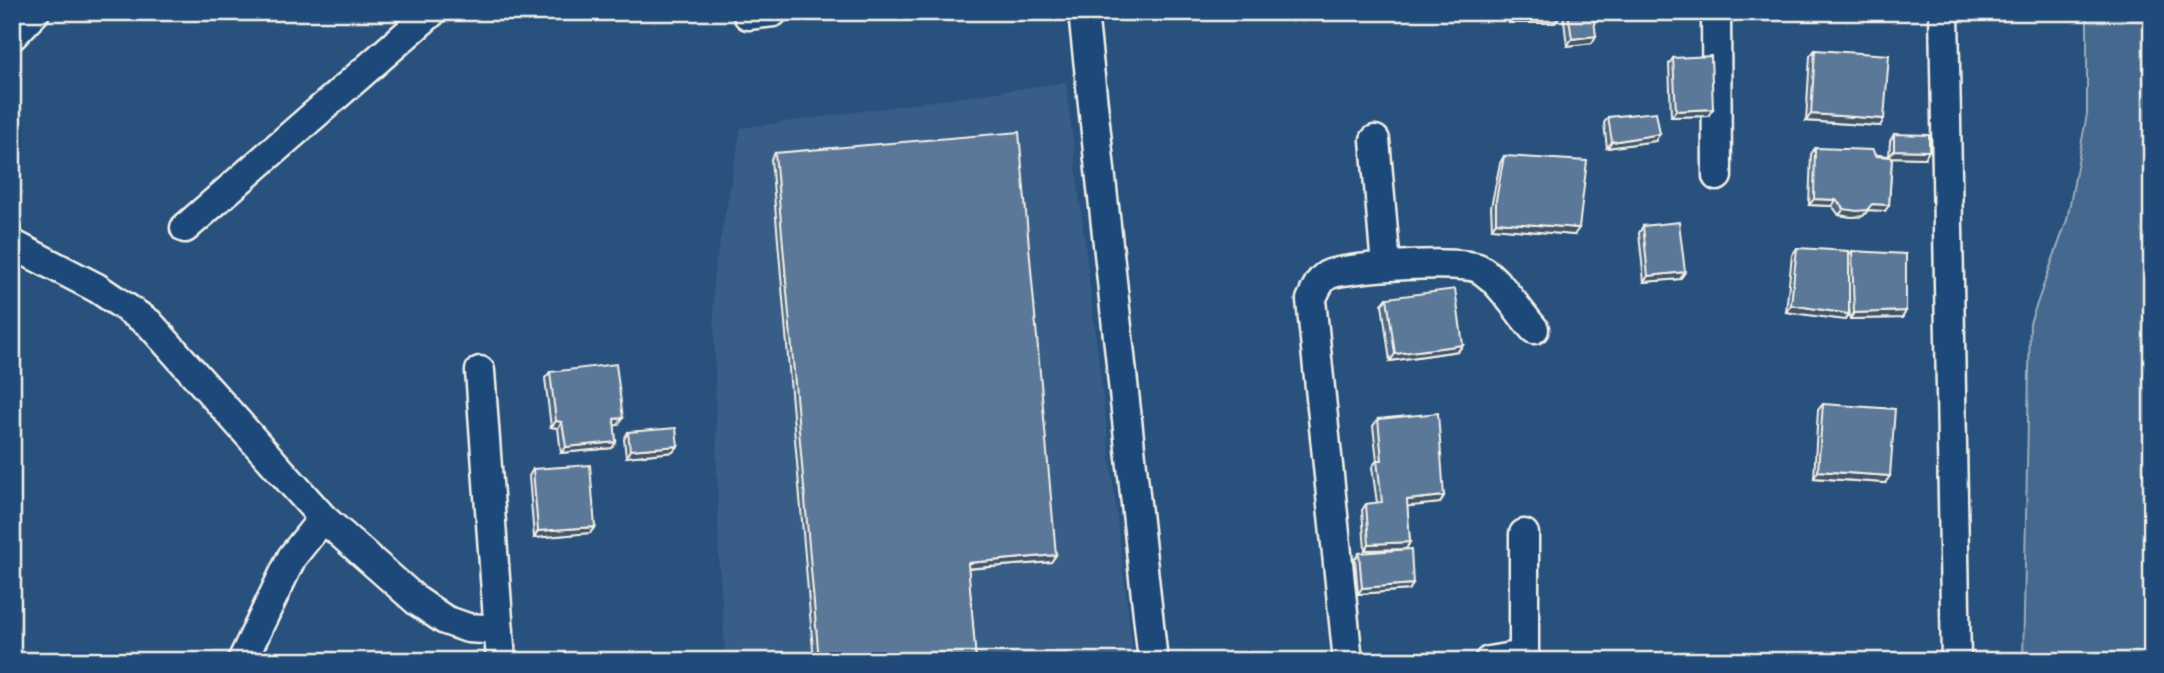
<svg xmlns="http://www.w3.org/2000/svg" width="2164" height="673" viewBox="0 0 2164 673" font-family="'Playpen Sans',sans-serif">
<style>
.built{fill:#375d86}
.green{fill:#45688e;stroke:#9cacbb;stroke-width:2}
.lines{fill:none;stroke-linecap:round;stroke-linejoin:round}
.street-casing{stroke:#f4f1e8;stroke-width:33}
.street{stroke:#1f4a7a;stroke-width:28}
.wall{fill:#4e6784;stroke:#f4f1e8;stroke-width:2}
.shaded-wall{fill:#40546b;stroke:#f4f1e8;stroke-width:2}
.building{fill:#5b7899;stroke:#f4f1e8;stroke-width:2}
</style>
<rect width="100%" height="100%" fill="#28517e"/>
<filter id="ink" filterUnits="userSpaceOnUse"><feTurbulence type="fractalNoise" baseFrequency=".0143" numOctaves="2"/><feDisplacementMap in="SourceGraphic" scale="14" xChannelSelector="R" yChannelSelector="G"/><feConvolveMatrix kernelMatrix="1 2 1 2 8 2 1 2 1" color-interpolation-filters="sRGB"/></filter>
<g filter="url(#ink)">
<path class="built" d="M1066,82L1134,661H726L719,564L713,278L741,128Z"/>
<path class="green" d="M2087,12H2152V661H2023L2030,323L2067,220L2087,114Z"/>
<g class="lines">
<defs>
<path id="street" d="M1083,12L1153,661
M1716,12L1717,176
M1944,12L1956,661
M748,15L773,12
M12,36L35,12
M1375,140L1386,266
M185,228L432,12
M12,244L97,288L149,323L323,518L417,601L445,620L468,628L499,630
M480,371L501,661
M1524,534V661
M242,661L292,557L323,518
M1348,661L1311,300C1316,290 1319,278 1330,274C1349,267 1464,259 1480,269C1501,282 1517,310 1534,329
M1489,661L1524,655"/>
</defs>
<use href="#street" class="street-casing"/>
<use href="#street" class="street"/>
</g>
<path class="wall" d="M1508,12H1559L1555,23H1509Z
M1563,12H1593L1592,43L1567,46Z
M1815,50L1880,126L1806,121L1810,56Z
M1673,58L1708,116L1671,117L1669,64Z
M1608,117L1655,141L1607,148L1604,123Z
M1894,134L1925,158L1892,157L1889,205L1885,211L1868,210L1863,216L1852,217L1839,215L1832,206L1809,205L1811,154L1815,148L1889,156L1890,141Z
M775,153L1056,555L1051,562L968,569L976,661H814L771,159Z
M1504,156L1574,235L1492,228L1491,207L1500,163Z
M1643,226L1685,272L1680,279L1644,282L1639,233Z
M1797,248L1849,256L1852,251L1906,311L1902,318L1850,319L1849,304V314L1845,320L1786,312L1792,255Z
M1387,298L1463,345L1458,351L1390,361L1382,304Z
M550,372L618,425H614L616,442L612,448L561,453L558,428L551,427L545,378Z
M1823,404L1885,483L1814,478L1818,410Z
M1378,419L1440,503L1407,506L1410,542L1406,549L1365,550L1362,510L1366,504L1377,503L1372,467L1377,460L1373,426Z
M628,432L678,446L673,452L626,457L624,439Z
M533,469L590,533L534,538L529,476Z
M1359,553L1413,584L1409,590L1358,594L1355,559Z"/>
<path class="shaded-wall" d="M1875,12H1910L1872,16Z
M1513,17H1559L1555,23H1509Z
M1596,36L1592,43L1567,46L1572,39Z
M1713,109L1708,116L1671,117L1676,111Z
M1811,114L1884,119L1880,126L1806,121Z
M1660,134L1655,141L1607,148L1612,142Z
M1894,150L1929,151L1925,158L1889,157Z
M1814,199L1836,200L1832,206L1809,205Z
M1872,204L1889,205L1885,211L1868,210L1863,216L1852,217L1839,215L1844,209Z
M1496,222L1579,228L1574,235L1492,228Z
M1685,272L1680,279L1644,282L1648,276Z
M1791,305L1849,314L1845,320L1786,312Z
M1906,311L1902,318L1850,319L1854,313Z
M1463,345L1458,351L1390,361L1395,354Z
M623,418L618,425L609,426L614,419Z
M556,421L562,422L558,428L551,427Z
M616,442L612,448L561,453L566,447Z
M678,446L673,452L626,457L630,450Z
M1818,471L1890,476L1885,483L1814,478Z
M1444,496L1440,503L1402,507L1407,500Z
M595,527L590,533L534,538L538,531Z
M1410,542L1406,549L1365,550L1369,544Z
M1056,555L1051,562L963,569L968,563Z
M1413,584L1409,590L1358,594L1362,588Z"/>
<path class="building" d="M1513,12H1559V17H1513Z
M1568,12H1593L1596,36L1572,39Z
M1815,50L1889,55L1884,119L1811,114Z
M1711,56L1713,109L1676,111L1673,58Z
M1656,112L1660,134L1612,142L1608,117Z
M1019,132L1056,555L968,563L976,661H819L775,153Z
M1894,134L1929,135V151L1894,150Z
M1815,148L1873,150L1875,156L1892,157L1889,205L1872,204L1867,210L1857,211L1844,209L1836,200L1814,199Z
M1504,156L1587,161L1579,228L1496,222V200Z
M1679,222L1685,272L1648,276L1643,226Z
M1797,248L1849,251V314L1791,305Z
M1852,251L1906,254V311L1854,313Z
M1455,289L1463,345L1395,354L1387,298Z
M616,364L623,418L614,419L616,442L566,447L562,422L556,421L550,372Z
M1823,404L1895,409L1890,476L1818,471Z
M1438,413L1444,496L1407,500L1410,542L1369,544L1366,504L1382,502L1377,460H1382L1378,419Z
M676,428L678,446L630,450L628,432Z
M590,465L595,527L538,531L533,469Z
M1411,549L1413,584L1362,588L1359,553Z"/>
</g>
<rect width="2164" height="673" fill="none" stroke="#1f4a7a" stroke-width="42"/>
<rect x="21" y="21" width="2122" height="631" fill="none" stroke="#f4f1e8" stroke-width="2.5" filter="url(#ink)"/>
</svg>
